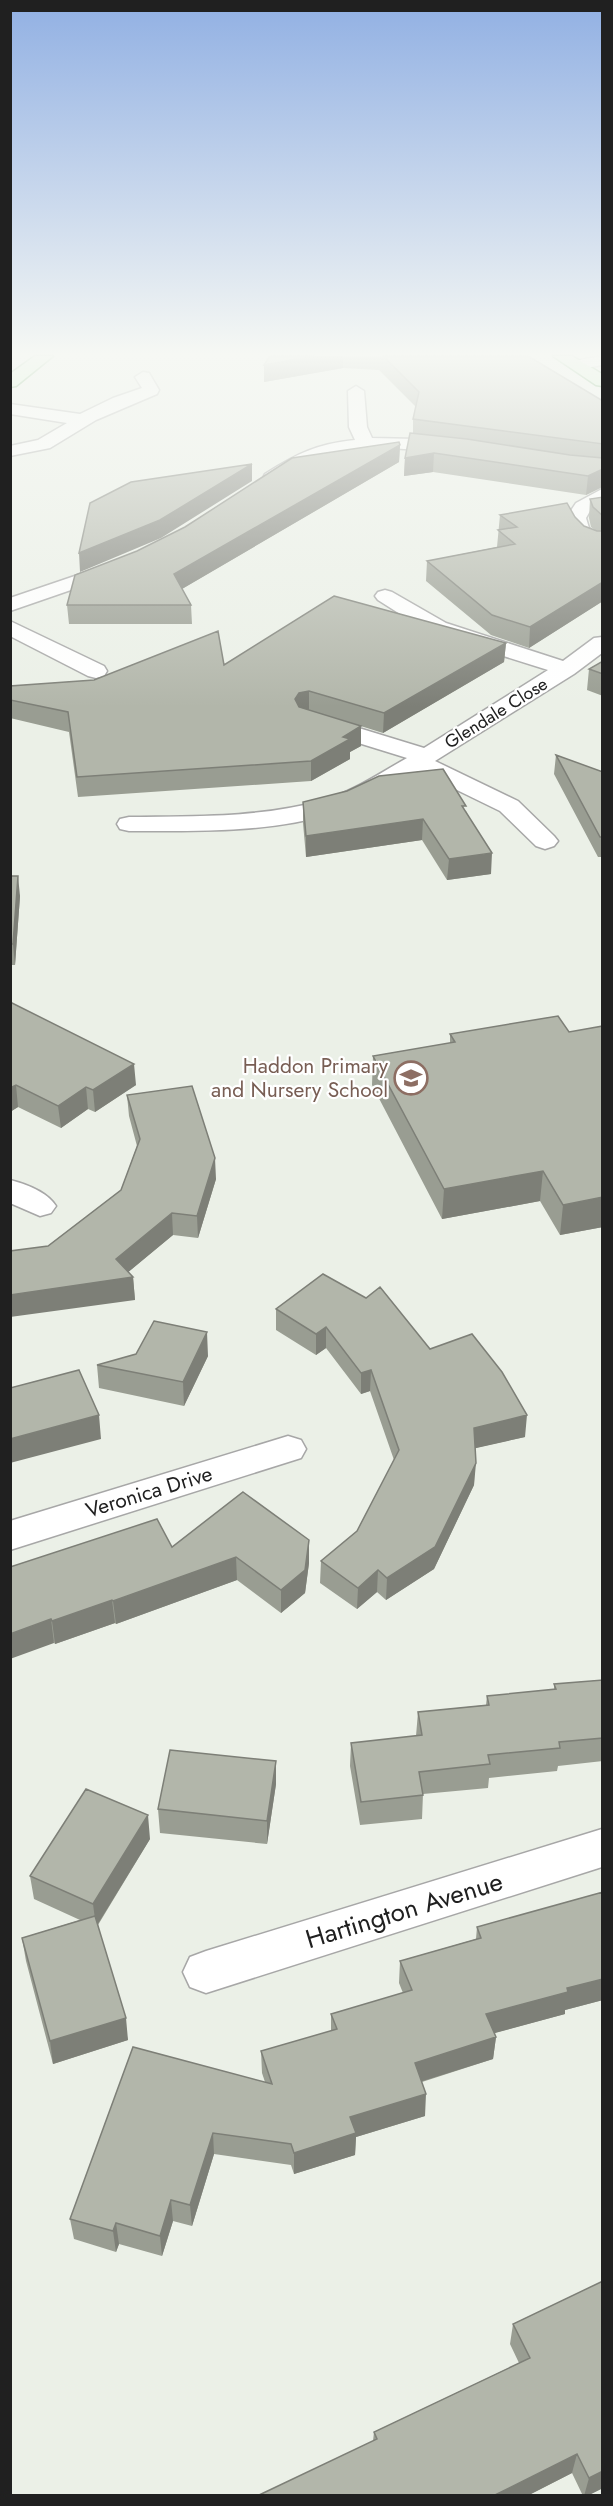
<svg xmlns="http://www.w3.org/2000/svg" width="613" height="2506" viewBox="0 0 613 2506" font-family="Jost,sans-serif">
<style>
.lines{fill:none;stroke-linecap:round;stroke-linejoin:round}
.street-casing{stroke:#a7a7a7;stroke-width:3}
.secondary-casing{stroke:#0d740a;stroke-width:3}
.street{fill:#fff;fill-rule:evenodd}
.secondary{fill:#c3f7be;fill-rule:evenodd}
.wall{fill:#999d92}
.shaded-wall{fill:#7d7f77}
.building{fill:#b2b6aa;stroke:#7d7f77;stroke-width:1.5}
.labels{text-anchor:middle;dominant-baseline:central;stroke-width:4.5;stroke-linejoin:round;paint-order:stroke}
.far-street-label{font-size:18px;fill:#202020;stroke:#fff}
.education-label{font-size:21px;fill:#785e54;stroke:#fff;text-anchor:end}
.street-label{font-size:21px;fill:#202020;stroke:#fff}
.near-street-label{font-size:26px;fill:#202020;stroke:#fff}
</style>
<rect width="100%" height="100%" fill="#ebf0e7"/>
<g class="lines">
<defs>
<path id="street" d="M602,356V365L575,370L567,365L569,362Z
M143,372L149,373L159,390L157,394L96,420L50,448L10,456V446L38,440L67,423L10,414V404L80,414L113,398L142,388L135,377Z
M356,386L364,391L367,427L372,438L417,439L458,445L461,449L458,453L452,454C409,448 365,444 323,456C305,462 283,486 265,482L263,478L265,474C298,453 317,444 355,440L349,427L348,391Z
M602,489V503L590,511L586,518L589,528L602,538V548C584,552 571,533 566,518L576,503Z
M116,562L123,564L126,568L123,572L10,611V598Z
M385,590L392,592L446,623L563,661L594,638L602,637V653L574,674L435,761L518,801L554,836L558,841L554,846L545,849L536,846L500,811L418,771C392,787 364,804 335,813C268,833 198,831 129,831L120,829L117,824L120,819L129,817C193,816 258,818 321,801C351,793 380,773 407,758L310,728L306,723L310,718L318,716L326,718L424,748L548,670L430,633L378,600L375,596L378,592Z
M10,621L104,666L107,671L104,676L96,678L88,676L10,636Z
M10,1180C26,1184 47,1192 56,1206L51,1213L40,1216L10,1203Z
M288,1436L301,1440L306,1449L301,1458L10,1550V1521Z
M602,1829V1867L206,1993L190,1987L183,1972L190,1957L206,1951Z"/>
<path id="secondary" d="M35,356H53L16,386L10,387V374Z
M553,356H572L602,374V386L596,385Z"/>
</defs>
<use href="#street" class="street-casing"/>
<use href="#secondary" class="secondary-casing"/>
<use href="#street" class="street"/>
<use href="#secondary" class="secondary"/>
</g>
<path class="wall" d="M270,356H528L603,401V487L586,495L433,472L404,476L405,458L413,434V419L416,407L379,370L343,368L264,382V365Z
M400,445L399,462L182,589L191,605L192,624H69L67,605L137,551Z
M603,497V601L529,648L491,635L426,581L427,561L497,547L500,515L575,517L584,526L596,531L591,527L589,518L590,499Z
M506,643L504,662L383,733L335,718L361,746L350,752V759L311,781L78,797L69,732L10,718V686L94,680L224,665Z
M603,661V696L587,690L589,669Z
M556,755L603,772V857H598L554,774Z
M303,802L466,811L491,874L447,880L422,840L306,857L303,823Z
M10,876L20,896L15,965H10Z
M10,1002L136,1085L95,1112L88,1109L61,1128L18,1107L10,1112Z
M603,1026V1227L560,1235L540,1201L442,1219L372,1085L373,1056L450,1043V1034L569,1032Z
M127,1095L216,1179L198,1238L173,1235L128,1272L133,1277L135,1300L48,1246L121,1190L137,1146L129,1116Z
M276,1309L430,1349L525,1437L475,1448L474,1485L434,1569L386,1600L377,1592L357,1609L320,1583L321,1561L357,1531L394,1460L370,1391L361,1394L326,1348L316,1355L276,1330Z
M136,1354L208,1356L184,1406L99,1388L97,1365Z
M309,1540V1563L305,1593L281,1613L237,1580L116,1624L115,1623L55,1644L10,1567L172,1547Z
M603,1680V1761L558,1766L557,1771L489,1778L488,1788L423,1794L422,1819L360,1825L350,1766L351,1743L416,1736L418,1712L486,1705L487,1696L554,1690V1684Z
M276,1761V1784L267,1844L160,1833L158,1809Z
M150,1839L98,1925L128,2040L53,2064L26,1961L22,1938L80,1920L34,1899L30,1876Z
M603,1892V2000L565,2010V2014L494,2033L496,2037L493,2059L422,2082L425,2116L356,2137L355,2155L294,2174L291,2165L214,2154L192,2226L173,2221L162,2256L119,2244L116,2252L74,2239L70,2219L265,2082L262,2073L261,2051L331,2031V2014L403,1993L399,1983L400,1961L476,1939L477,1927Z
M603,2281V2488L587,2496H583L572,2473L527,2496H257L373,2441L374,2432L519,2363L510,2344L513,2324Z"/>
<path class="shaded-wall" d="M314,356H343V368L264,382V365Z
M400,445L399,462L175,593L174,574Z
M434,453L433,472L404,476L405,458Z
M252,464V481L161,538L80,572L79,553Z
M603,469L602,487L586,495L588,476Z
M603,582V601L529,648L530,627Z
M506,643L504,662L383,733L384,713Z
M309,691V710L295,718V699L299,693Z
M361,726V746L350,752V759L311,781V761L343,737Z
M423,819L422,840L306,857V836Z
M492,853L491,874L447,880L449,859Z
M18,876L20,896L15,965L13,944Z
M134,1064L136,1085L95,1112L93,1090Z
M16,1085L18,1107L10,1112V1088Z
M86,1087L88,1109L61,1128L58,1106Z
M215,1158L216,1179L198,1238L197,1216Z
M543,1171L540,1201L442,1219L444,1189Z
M603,1197V1227L560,1235L563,1205Z
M172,1213L173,1235L120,1279L133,1277L135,1300L10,1317V1295L116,1259Z
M326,1327V1348L316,1355V1334Z
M207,1332L208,1356L184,1406L183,1382Z
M371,1370L370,1391L361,1394V1373Z
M99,1415L101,1439L10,1463V1439Z
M527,1415L525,1437L472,1449L474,1428Z
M476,1463L474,1485L434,1569L386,1600L387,1578Z
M309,1540V1563L305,1593L281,1613V1590Z
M236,1557L237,1580L116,1624L113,1601Z
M378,1570L377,1592L357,1609L358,1588Z
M112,1600L115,1623L55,1644L52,1621Z
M51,1619L54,1643L10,1659V1634Z
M276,1761V1784L267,1844V1821Z
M148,1815L150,1839L96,1927L93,1904Z
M603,1979V2000L565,2010V2014L484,2036L486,2014L567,1988Z
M126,2018L128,2040L53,2064L50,2041Z
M496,2037L493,2059L413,2084L415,2063Z
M426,2094L425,2116L356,2137L355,2155L294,2174V2153L350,2117Z
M213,2133L214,2154L192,2226L190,2205Z
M171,2200L173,2221L162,2256L160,2236Z
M116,2223L119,2244L116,2252L113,2231Z
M577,2454L572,2473L527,2496H493Z
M603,2471V2488L587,2496H584L589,2478Z"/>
<path class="building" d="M270,356H314L264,365Z
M383,356H528L603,401V444L413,419L419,392Z
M410,433L467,439L570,455L603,458V469L588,476L434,453L405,458Z
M399,442L400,445L174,574L191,605H67L75,575L137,551L185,527L292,458Z
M252,464L160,520L79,553L90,503L131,482Z
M603,497V516L593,507L590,499Z
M567,503L575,517L584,526L597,531H603V582L530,627L492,615L427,561L515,544L498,530L517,527L500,515Z
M334,596L506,643L384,713L309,691L299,693L295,699L299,707L361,726L343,737L350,739L311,761L77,777L68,712L10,700V686L94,680L218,631L224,665Z
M603,661V674L589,669Z
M556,755L603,772V837H600Z
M443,769L466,806H462L492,853L449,859L423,819L306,836L303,802L347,791L379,776Z
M10,876H18L13,944H10Z
M10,1002L134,1064L93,1090L86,1087L58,1106L16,1085L10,1088Z
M558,1016L569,1032L603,1026V1197L563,1205L543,1171L444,1189L373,1056L455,1042L450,1034Z
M192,1086L215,1158L197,1216L172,1213L116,1259L133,1277L10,1295V1251L48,1246L121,1190L140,1139L127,1095Z
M323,1274L366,1298L380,1287L430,1349L472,1334L502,1372L527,1415L474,1428L476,1463L435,1547L387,1578L378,1570L358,1588L321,1561L357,1531L399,1450L371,1370L361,1373L326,1327L316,1334L276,1309Z
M154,1321L207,1332L183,1382L97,1365L136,1354Z
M79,1370L99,1415L10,1439V1388Z
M243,1492L309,1540L305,1570L281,1590L236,1557L113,1601L112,1600L52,1621L51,1619L10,1634V1567L157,1519L172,1547Z
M603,1680V1738L559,1742L560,1748L488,1755L490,1764L419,1772L423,1795L361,1802L351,1743L422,1735L418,1712L489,1705L487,1696L556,1689L554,1684Z
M170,1750L276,1761L267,1821L158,1809Z
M86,1789L148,1815L93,1904L30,1876Z
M603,1892V1979L567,1988L568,1992L486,2014L496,2037L415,2063L426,2094L350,2117L356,2133L294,2153L291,2144L213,2133L190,2205L171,2200L160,2236L116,2223L113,2231L70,2219L133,2047L272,2084L261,2051L337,2029L331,2014L412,1990L400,1961L481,1938L477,1927Z
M95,1916L126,2018L50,2041L22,1938Z
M603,2281V2471L589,2478L577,2454L493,2496H257L377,2439L374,2432L530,2358L513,2324Z"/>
<linearGradient id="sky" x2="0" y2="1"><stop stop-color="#91b0e3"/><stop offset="0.5" stop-color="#f6f8f4"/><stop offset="1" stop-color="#f6f8f4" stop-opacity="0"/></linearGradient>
<rect width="613" height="707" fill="url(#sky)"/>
<defs>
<symbol id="school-ring" viewBox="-11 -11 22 22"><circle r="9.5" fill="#fff" stroke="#8d6e63" stroke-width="1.5"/><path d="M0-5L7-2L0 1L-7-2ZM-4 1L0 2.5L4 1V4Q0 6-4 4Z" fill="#8d6e63"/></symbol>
</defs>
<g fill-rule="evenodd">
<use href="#school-ring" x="392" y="1059" width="38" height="38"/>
</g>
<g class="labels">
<g class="far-street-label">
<text transform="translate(496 713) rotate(-32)">Glendale Close</text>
</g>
<g class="education-label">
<text x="388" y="1066">Haddon Primary<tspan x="388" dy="24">and Nursery School</tspan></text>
</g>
<g class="street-label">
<text transform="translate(149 1492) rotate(-17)">Veronica Drive</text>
</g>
<g class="near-street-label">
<text transform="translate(404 1910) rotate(-17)">Hartington Avenue</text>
</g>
</g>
<rect width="613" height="2506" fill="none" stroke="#202020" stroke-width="24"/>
</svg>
